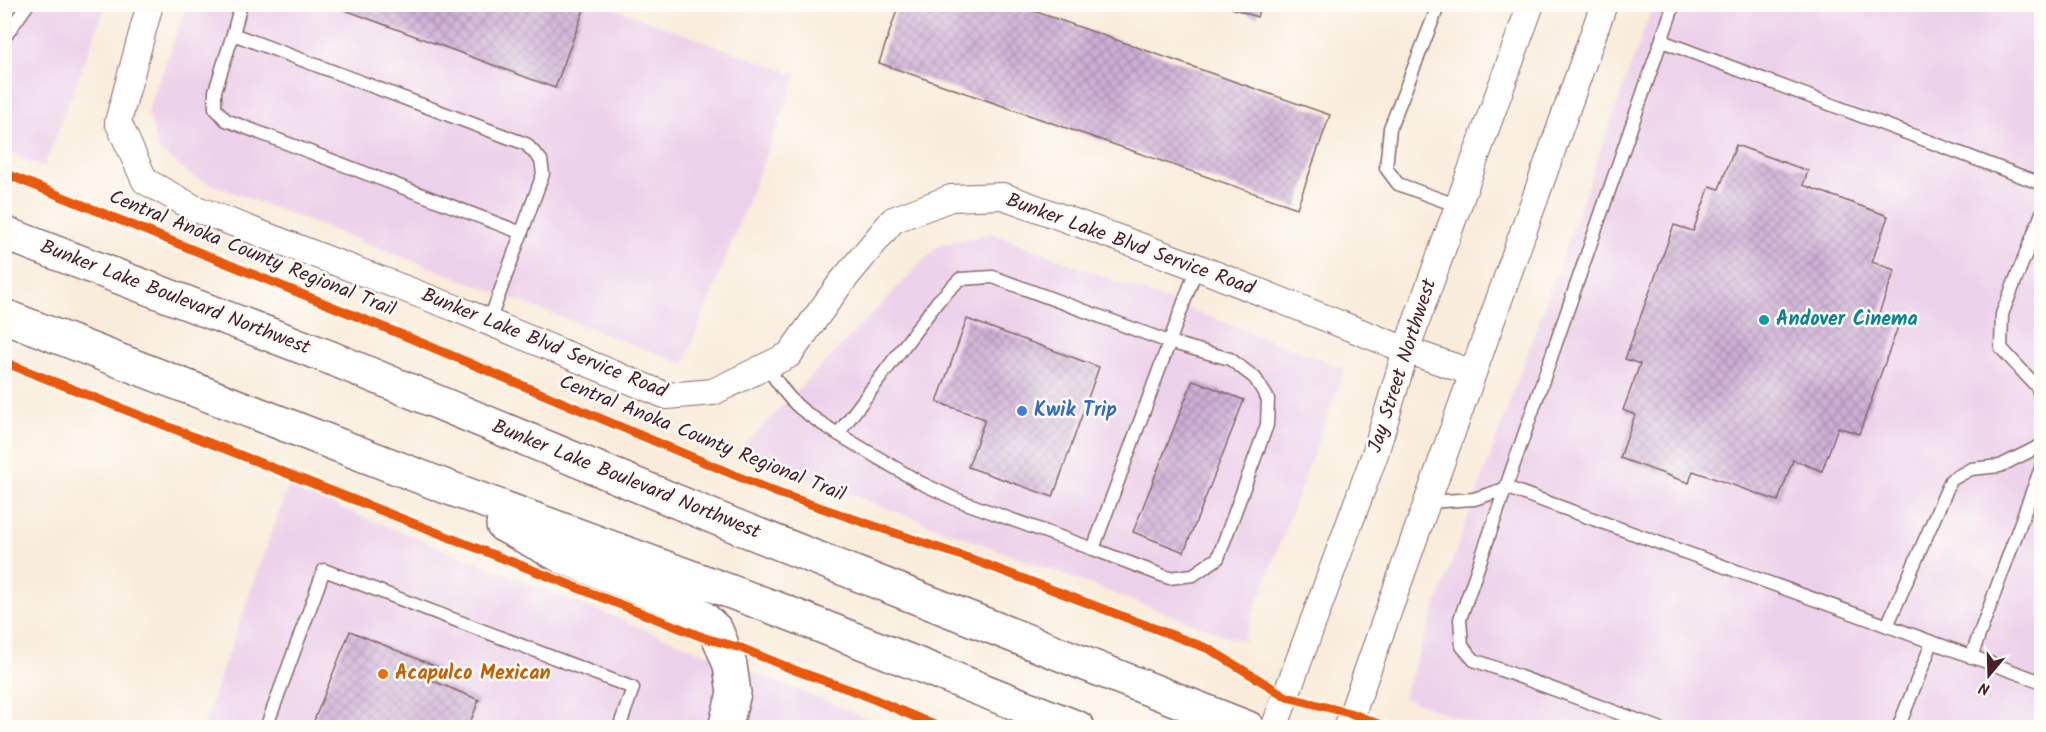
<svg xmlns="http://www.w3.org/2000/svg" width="2046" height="732" viewBox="0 0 2046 732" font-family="Kalam,sans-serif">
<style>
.built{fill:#ecd1ea}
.building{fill:url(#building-cross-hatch)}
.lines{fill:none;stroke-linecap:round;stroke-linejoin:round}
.service-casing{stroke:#876769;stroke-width:15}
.minor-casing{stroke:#876769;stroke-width:28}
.secondary-casing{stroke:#876769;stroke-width:36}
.service{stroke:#fff;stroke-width:12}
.minor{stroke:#fff;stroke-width:26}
.secondary{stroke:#fff;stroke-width:33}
.cycleway-casing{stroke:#fdfcf7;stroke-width:13}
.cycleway{stroke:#e8590c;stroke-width:9}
.culture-dot{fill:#0f9aa8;stroke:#fdfcf7;stroke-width:2}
.shop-dot{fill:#3f7fe0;stroke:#fdfcf7;stroke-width:2}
.food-dot{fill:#e8710a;stroke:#fdfcf7;stroke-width:2}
.labels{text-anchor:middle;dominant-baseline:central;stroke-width:5;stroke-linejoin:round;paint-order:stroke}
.street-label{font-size:20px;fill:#4a1f2b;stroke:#fdfcf7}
.culture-label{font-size:20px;font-weight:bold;fill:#0d838f;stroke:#fdfcf7;text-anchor:start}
.shop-label{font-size:20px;font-weight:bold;fill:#366cbe;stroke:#fdfcf7;text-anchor:start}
.food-label{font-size:20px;font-weight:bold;fill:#c56008;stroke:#fdfcf7;text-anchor:start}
</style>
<defs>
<pattern id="building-cross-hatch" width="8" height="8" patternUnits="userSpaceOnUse" patternTransform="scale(1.5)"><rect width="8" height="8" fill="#cdaed5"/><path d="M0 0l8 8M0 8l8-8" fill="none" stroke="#a88dad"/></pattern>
</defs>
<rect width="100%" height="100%" fill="#fdfcf7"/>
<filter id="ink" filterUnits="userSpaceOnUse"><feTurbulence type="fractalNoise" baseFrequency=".0167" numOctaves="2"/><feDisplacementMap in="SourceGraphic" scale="12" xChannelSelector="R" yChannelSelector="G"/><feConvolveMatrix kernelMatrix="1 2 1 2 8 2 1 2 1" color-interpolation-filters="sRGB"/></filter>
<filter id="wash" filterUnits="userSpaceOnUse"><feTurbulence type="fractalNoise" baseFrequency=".008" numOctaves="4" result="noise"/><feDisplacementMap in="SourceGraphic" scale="24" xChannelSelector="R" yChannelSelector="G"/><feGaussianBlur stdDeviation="1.35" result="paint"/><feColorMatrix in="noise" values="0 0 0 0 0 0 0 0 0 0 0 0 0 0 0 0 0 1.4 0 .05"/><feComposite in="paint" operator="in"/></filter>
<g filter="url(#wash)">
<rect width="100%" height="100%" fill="#f9ecdb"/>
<path class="built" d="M4,5H106L44,167L5,152Z
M187,5H605L797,75L684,364L193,177L158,149L148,111Z
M1653,5H2041V727H1484L1403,698Z
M991,233L1345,369L1243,642L738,452L939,245Z
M288,487L890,727L202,728Z"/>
<g id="blocks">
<path class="building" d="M329,4H586L555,88Z
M899,4H1014L1330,115L1297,208L879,63Z
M1221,4H1261L1257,17Z
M1736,145L1808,171L1803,185L1888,216L1872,262L1895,270L1878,316L1899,324L1859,434L1838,427L1822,471L1793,460L1778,501L1693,471L1689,483L1620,458L1635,415L1623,410L1640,364L1625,359L1674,225L1693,231L1710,186L1719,189Z
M967,319L1099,367L1053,497L968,467L985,419L937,402Z
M1193,380L1244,400L1184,552L1133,532Z
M350,631L437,667L431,680L479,700L468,728H311Z"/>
</g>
</g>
<g filter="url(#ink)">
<use href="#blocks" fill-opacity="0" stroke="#876769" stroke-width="1.5"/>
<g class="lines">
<defs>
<path id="service" d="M241,4L233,34L526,144L541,160L543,174L489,322
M1439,4L1390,128L1386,168L1398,184L1458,206
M233,34L215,91V108L226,120L522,233
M4,38L28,4
M1662,41L2042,184
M2042,213L2002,314L2001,348L2038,388L2042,404
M767,366C790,404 801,411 838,434
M1428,502L1474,499L1508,488L2042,682
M1093,549L955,499L919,482L838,434L938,301L960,279L993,277L1169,342L1230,359L1255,378L1268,399L1267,425L1218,558L1193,575L1169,578L1093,549L1197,267
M1887,626L1951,480L1971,469L2000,466L2042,445
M1971,657L2042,465
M266,728L324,570L633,688L619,728
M1659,728L1474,660L1462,646L1460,619L1674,4
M1898,728L1932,643"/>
<path id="minor" d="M150,4L118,122L145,181L194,208L455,308L667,396L713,392L789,355L840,284L893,220L951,198L1003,196L1197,267L1406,350L1473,373
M1274,728L1375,454L1406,350L1531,4
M1347,728L1604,4"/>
<path id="secondary" d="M4,233L331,358L738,527L1248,728
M4,316L444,486L783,611L1078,728
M503,525L563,557L663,597L702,617L716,630L730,665L734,693L725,728"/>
</defs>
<use href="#service" class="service-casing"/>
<use href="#minor" class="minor-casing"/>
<use href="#secondary" class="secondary-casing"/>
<use href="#service" class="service"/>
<use href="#minor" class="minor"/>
<use href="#secondary" class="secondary"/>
<defs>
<path id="cycleway" d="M4,173L410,338L775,492L974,560L1209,649L1287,697L1353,714L1388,728
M4,362L705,638L741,648L797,671L862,694L941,728"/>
</defs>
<use href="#cycleway" class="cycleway-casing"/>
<use href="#cycleway" class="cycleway"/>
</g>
</g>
<circle class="culture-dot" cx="1764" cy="320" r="6"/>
<circle class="shop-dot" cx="1022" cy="411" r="6"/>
<circle class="food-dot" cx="383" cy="674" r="6"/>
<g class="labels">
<g class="street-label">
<text transform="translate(1130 245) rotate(20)">Bunker Lake Blvd Service Road</text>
<text transform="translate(252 254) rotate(22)">Central Anoka County Regional Trail</text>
<text transform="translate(175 298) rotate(21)">Bunker Lake Boulevard Northwest</text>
<text transform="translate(544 344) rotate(22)">Bunker Lake Blvd Service Road</text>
<text transform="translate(1403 366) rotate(-72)">Jay Street Northwest</text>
<text transform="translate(702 439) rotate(22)">Central Anoka County Regional Trail</text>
<text transform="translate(626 480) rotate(22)">Bunker Lake Boulevard Northwest</text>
</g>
<g class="culture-label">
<text x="1776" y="320">Andover Cinema</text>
</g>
<g class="shop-label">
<text x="1034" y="411">Kwik Trip</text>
</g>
<g class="food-label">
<text x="395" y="674">Acapulco Mexican</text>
</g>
</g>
<rect width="2046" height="732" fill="none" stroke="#fdfcf7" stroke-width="24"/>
<g transform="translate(1989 675) rotate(199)" stroke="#fdfcf7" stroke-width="4.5" paint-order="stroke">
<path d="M0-4.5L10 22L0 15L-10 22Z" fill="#4a1f2b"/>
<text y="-9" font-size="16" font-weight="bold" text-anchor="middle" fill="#4a1f2b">N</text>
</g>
</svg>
